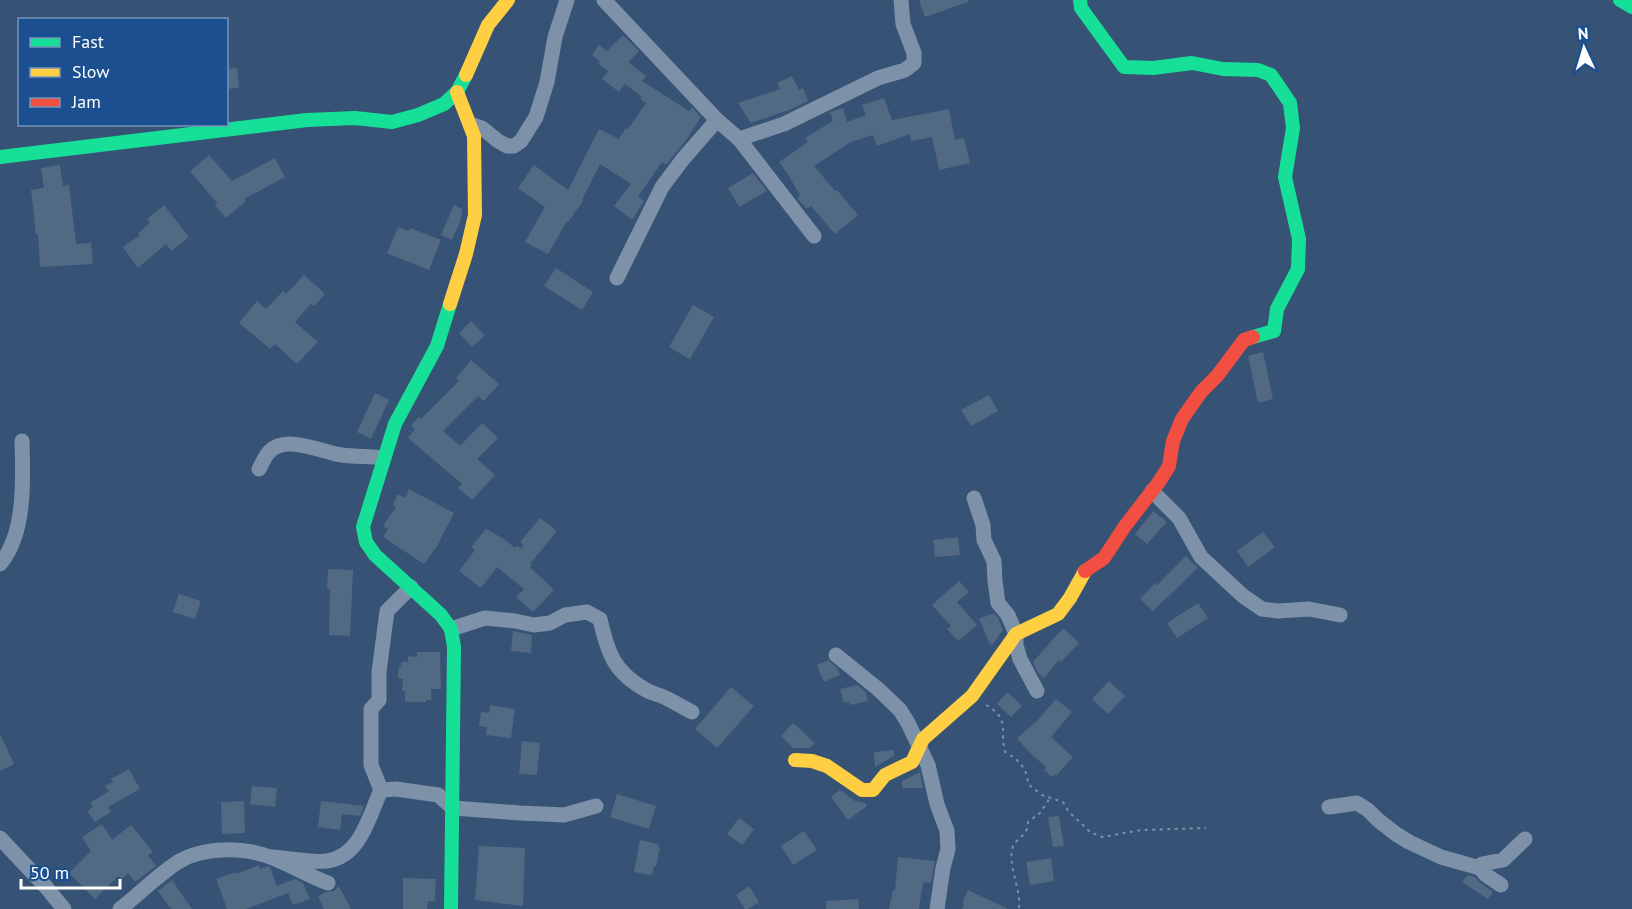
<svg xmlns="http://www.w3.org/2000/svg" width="1632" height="909" viewBox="0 0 1632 909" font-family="'PT Sans',sans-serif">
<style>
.building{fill:#526984}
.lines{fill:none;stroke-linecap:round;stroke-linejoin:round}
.path{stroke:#7d92a8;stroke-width:2;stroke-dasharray:3 4.5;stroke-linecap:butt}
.street{stroke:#7d92a8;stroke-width:15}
.fast{stroke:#16e098;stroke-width:14}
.slow{stroke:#ffcf43;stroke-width:14}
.jam{stroke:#f24e42;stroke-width:14}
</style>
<rect width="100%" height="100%" fill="#365274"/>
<path class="building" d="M919,0H968V2L925,17Z
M623,35L639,51L628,62L646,76L642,81L689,111L692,107L701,117L687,139L666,165L662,162L638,197L644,201L632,220L614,206L631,184L600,164L582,200L583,201L568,222L567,221L548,254L525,242L545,207L518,188L534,165L568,190L599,129L619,139L626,128L628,129L646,103L640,99L642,97L625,84L619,92L602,79L608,71L598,64L600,62L592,55L599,45L607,51Z
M237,68L239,88L226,89V69Z
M792,76L799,90L803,88L808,101L789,110L751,123L738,103L780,89L777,83Z
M884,98L892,120L949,109L955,140L964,138L970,163L939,170L932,137L911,141L910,134L877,146L873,135L851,142L814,166L835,191L837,190L858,215L835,234L811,206L807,209L797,198L800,196L789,176L779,162L808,142L805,138L833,121L830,112L843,108L847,122L866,115L862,105Z
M209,155L232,181L275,158L285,177L244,199L246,201L226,218L215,205L217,203L190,171Z
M60,165L63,186L69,185L76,244L91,243L93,264L40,267L38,234H36L31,190L44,188L41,168Z
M753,173L767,191L739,207L728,188Z
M164,205L189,237L171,251L166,244L138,268L123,247L140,235L138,233L150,223L147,219Z
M454,205L462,209V214L460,222L452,240L441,235Z
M398,227L408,231L410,228L441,240L429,270L387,253Z
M556,268L593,292L582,310L544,286Z
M304,275L325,294L314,306L311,304L295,322L318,342L297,364L275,344L270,349L239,323L257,301L266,309L283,291L286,294Z
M693,305L714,317L690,359L669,347Z
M471,321L485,335L472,347L459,333Z
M1263,352L1273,399L1258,403L1248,356Z
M471,360L499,384L484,401L478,396L443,431L460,446L482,423L498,438L477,459L495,475L472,500L458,488L462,484L408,438L415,429L411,426L418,417L421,419L459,381L456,378Z
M375,393L389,400L371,439L357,432Z
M989,395L998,411L971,426L961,410Z
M409,489L454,513L437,546L424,564L383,537L388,529L383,526L396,507L393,505L398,494L405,498Z
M1153,511L1167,522L1147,544L1135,534Z
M540,518L557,531L530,564L532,565L530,567L554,590L533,612L516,597L524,589L497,567L481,588L459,571L475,550L471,547L486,529L504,539L515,548L517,546L522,548L524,545L520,542Z
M1263,532L1275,547L1248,567L1237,551Z
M958,537L960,555L935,557L933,540Z
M1186,556L1198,568L1153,611L1140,599L1155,583L1157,585Z
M328,569L353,570L350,636L329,635L330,589H327Z
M959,581L969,592L957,602L977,625L958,641L947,629L951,626L932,605Z
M179,594L201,601L195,619L173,612Z
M1198,603L1208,618L1177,638L1167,623Z
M994,613L998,618L1003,630L993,644L990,645L979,619Z
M1063,628L1079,643L1061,662L1059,660L1044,678L1038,673L1033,662Z
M513,631L532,635L531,653L511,651Z
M417,652H440L441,689H431V700H426V702H405V691H402L403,679L398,678L399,666H401V662H408V656L417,657Z
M828,660L837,668L840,675L824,682L817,665Z
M1109,681L1125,696L1108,714L1092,699Z
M857,685L865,691L868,701L850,705L849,701L844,703L840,689Z
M731,687L754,706L717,748L695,729Z
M1007,692L1022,706L1011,717L997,704Z
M1056,699L1072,712L1051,737L1073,757L1056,776L1055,774L1052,777L1044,770L1046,767L1028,751L1017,738L1037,721Z
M490,705L515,709L511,738L486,735L487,727L479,726L481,712L489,713Z
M793,723L815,743L810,748H793L781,736Z
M0,734L14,764L0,771Z
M522,741L540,743L537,775L519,774Z
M894,750V756L875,767L874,752Z
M129,769L140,789L108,807L111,812L95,822L87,811L93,807L90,803L109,791L105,786L113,782L111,779Z
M920,772L923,788H902V781Z
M252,786L277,788L275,807L250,804Z
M840,790L855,801L865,803L867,806L848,820L831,797Z
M617,794L656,806L649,829L610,817Z
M244,801L245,833L222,834L221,802Z
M321,801L364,806L360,816L342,814L340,830L318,827Z
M1059,816L1064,846L1053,847L1048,817Z
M739,818L754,829L742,845L727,834Z
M102,824L112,840L131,825L153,852L148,855L156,866L135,882L128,873L122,879L118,876L95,899L69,873L91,851L82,837Z
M804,831L817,850L793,865L781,846Z
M640,840L658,844V847H660L656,867L654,866L652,875L634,872Z
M479,846L525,848L523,906L475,900Z
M898,857L935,861L931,883L923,882L919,909H889L893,890H895Z
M1051,858L1054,881L1030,885L1026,862Z
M259,865L260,869L268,866L270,867L277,886L295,879L303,883L310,899L293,905L288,893L246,909H227L216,879L235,872L236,874Z
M1468,875L1475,877L1480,883L1493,892L1488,899L1462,882Z
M403,878L436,879L435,901H428L427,909H403Z
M172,880L192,909H171L158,891Z
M339,886L351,909H324L318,896L326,892L334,891Z
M749,886L759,902L748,909H745L736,895Z
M968,890L1008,909H962L964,904L962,903Z
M858,899L859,909H826V901Z"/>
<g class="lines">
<path class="path" d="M986,705C1011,719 999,730 1005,752C1019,760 1027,768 1028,784L1042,795L1063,802L1069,812L1090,832L1102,837L1141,830L1206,828
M1019,908C1021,889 1009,870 1012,850C1014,840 1022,838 1026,831C1028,828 1028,825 1028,822L1040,813L1050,798"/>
<path class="street" d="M604,0L717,120L739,139L814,236
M470,124L482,128L498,141L507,146H514L521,141L536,117L547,82L555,37L567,0
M739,139L784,124L878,78L905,70L914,63V53L903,24L901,0
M617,278L662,187L683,159L717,120
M259,469C262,464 265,456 269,452C286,434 321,452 342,455C356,457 370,456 384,458
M1152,491L1179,518L1201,557L1243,596L1262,609L1278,611L1309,609L1340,615
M974,498L983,525L984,540L994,561L995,581L998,603L1008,615L1016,634V645L1020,659L1037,691
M0,564C26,534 23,478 22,441
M451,629L485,618L515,621L534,625L550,623L565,615L587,612L600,619C608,654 614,672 646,690C653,694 661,695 668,699C676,703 684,708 692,712
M836,655L878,689L900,710L908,723L928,765L937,804L947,831L948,849L943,868L937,909
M381,790L371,765V709L379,700V672L387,611L411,587
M1329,807L1357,803L1368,810L1378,820L1396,834L1409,842L1441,857L1480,868L1486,875L1501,885
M0,838L46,887L64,909
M272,857C288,858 312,863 327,861C361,856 369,816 381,790L396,789L438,795L453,808L520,813L564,815L596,806
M1480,868L1482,864L1503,860L1525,839
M120,909C139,894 158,875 178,862C204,846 246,847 273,858C291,865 309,876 328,883"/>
<path class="fast" d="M1080,0L1081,8L1124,67L1153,68L1192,63L1223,69L1258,70L1271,75L1290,103L1293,128L1285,177L1299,239L1298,269L1277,309L1274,331L1253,337
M1620,0L1632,7
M0,157L307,120L355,118L392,122L418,115L444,104L457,92L466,75
M450,304L437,346L395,424L363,527L366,542L375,555L441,615L451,629L454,647L451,909"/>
<path class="slow" d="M466,75L488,25L508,0
M450,304L466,254L475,215L474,136L457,92
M795,760L812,761L827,766L862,790H873L885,775L912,762L923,739L972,696L1016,634L1058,614L1070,598L1085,571"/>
<path class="jam" d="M1085,571L1104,558L1125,526L1159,482L1169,466L1173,441L1182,419L1201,392L1217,376L1244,340L1253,337"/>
</g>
<rect x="18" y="18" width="210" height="108" fill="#1b4f8f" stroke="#7695bc" stroke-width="1.5"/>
<rect x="30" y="38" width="30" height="9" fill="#16e098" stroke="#7695bc" stroke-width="1.5"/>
<text x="72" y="48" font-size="18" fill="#ffffff">Fast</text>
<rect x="30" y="68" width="30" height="9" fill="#ffcf43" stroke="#7695bc" stroke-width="1.5"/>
<text x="72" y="78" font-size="18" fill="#ffffff">Slow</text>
<rect x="30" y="98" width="30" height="9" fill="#f24e42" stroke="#7695bc" stroke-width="1.5"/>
<text x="72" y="108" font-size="18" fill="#ffffff">Jam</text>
<g transform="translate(1584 48) rotate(356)" stroke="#1b4f8f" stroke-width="4.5" paint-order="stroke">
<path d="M0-4.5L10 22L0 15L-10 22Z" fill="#ffffff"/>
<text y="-9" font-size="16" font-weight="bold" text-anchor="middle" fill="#ffffff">N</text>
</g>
<path d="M21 879v9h99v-9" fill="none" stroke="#ffffff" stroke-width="3"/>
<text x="30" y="879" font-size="18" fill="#ffffff" stroke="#1b4f8f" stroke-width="4.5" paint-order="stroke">50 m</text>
</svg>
